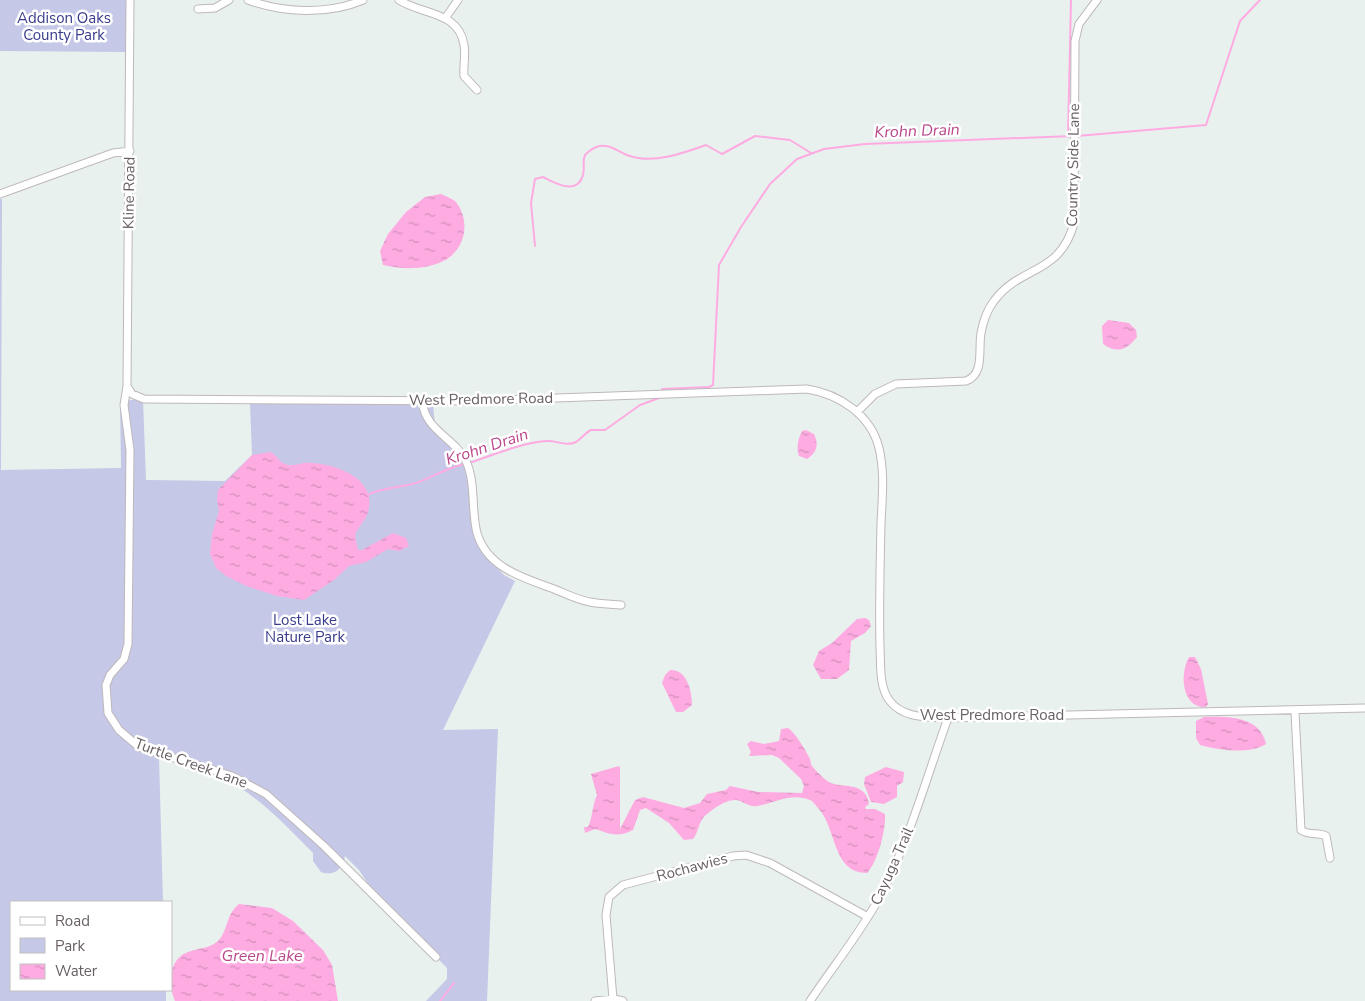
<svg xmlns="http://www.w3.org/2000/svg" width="1365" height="1001" viewBox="0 0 1365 1001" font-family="'Nunito Sans',sans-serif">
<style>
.park{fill:#c5c8e7}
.water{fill:url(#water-ripples)}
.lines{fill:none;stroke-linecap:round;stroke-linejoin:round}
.stream{stroke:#feabe2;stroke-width:2}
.minor-casing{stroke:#beb8ba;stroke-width:9}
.minor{stroke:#fff;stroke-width:7}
.labels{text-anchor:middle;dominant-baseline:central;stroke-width:5;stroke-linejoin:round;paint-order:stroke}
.park-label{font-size:15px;fill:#393d8c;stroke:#fff}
.street-label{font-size:15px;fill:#675f63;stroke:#fff}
.water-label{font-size:16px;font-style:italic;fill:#ba488b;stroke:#fff}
</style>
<defs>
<pattern id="water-ripples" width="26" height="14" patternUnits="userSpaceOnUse" patternTransform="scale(1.25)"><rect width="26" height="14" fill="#feabe2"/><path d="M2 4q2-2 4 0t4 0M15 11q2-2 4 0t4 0" fill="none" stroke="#d18ebb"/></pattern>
</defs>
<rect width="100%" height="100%" fill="#e8f1ee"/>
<path class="park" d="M0,0H129L127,52L0,51Z
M0,199H2L1,470L121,468L120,400H143L146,480L225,481L252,455L250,404H433L435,425L468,469L475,527L487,557L504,575L515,581L443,730L498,729L487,1001H426L447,979V968L374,893L359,870L345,856C343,868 335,877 321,872L313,861V853C262,801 233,771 159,757L163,902H11V990H166V1001H0Z"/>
<path class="water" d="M441,194C445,196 451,198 455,201C470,218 467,246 447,259C429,270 403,270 383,265L380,251L388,234L406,212L425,197Z
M1108,320L1129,323L1136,330L1137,337C1127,350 1117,354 1103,344L1102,326Z
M806,430L814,434C819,444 817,453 807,459L799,456C796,448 798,439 802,431Z
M270,452C278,455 278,463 288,465C296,466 303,462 311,463C335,464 378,478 368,512C366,520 358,527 355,535L358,550H362L393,533L406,538L409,546L399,551L388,549L366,562L349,566L334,580L304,600L277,596L246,586L226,576L216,568L210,554L212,534L219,511L217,500L218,490L252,455Z
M865,618L869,620L871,626L865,633L851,641L849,670L837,679H821L813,665L819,651L832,643L857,619Z
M1189,657H1195L1201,669L1208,704L1206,707C1182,708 1179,674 1189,657Z
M670,670C687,669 692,691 692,705L683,712H676L662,683L665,675Z
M1204,717C1228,716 1260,716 1266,744C1249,755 1218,750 1200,745L1196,738V721Z
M788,728C794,731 807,752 810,759C811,762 810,763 812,766C816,771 824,779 829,782C840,789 866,780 869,804L865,807L866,809H875L885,814C886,829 878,862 867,873C832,873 837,828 818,808C816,806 813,801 810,800C793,792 773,803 758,806C749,808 744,801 736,800C726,799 709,811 703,818C698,825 698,833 693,839L684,840L669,823L646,808L640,810L633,830C618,838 610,834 595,829L585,833L584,827H588C593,817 592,805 597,795L591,774L619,766L620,768V829L635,800L643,797L684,808L700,803L707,794L726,790L730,786L758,792L802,793L804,786L801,779L779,758L772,755L749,756L751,752L747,744L751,741L764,744L779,741L781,729Z
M886,767L904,772L903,782L897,786V797L884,804L871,802L864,784L865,777Z
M239,904L272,908L293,921L323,950L332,965L338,1001H175C168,986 168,959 188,952C198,948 209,949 218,941C228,931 226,914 239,904Z"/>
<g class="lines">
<path class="stream" d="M1077,136L1206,125L1240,21L1260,0
M1068,137L1071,0
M535,246L531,203L535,179L543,177C555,183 577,196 583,175C585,168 582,162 585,155C590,150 598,145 605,146C613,146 622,154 630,156C653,164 684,153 706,145L722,154L755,136L790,140L811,153
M662,389L709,387L713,385L719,265L741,227L770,184L797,159L824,149L865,144L1072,136
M469,463C493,455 521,443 546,441C556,440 566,447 576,442C581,439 585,433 591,430H605L640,405L662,397
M368,495C382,487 401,488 416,483C432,477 447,468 464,464
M440,1001L454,983"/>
<defs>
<path id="minor" d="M130,0L127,386L124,405L130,450L128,644L124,659L110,675L106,685L108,713L119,730L139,747L232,776L266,794L324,846L436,957
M248,0C283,13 328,15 363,0
M399,0C422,15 459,11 464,45C466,55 463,66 464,76L477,90
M198,9L215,8L229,0
M446,17L458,0
M0,194L113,153L130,151
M127,386L132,394L144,399L475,401L807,389C839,394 871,415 879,448C885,473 882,499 881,524C880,565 879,607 880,648C881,665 879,686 889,700C903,719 928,717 948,718L1365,708
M422,401C426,432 453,436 466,461C476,483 471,510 477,533C487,568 524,578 554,589C566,594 578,600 590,602C600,604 611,604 621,605
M857,412L875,394L896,384L966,381C985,374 978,349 981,333C983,322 987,310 994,301C1020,265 1060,276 1074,223L1075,41L1079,24L1097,0
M1295,712L1301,830C1309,836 1318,832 1326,836L1330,858
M613,999L606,915L609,897L623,885L733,856L746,855L770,863L868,917
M595,1001L614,999L623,1001
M810,1001C834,965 862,931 882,893C910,838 927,776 948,718"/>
</defs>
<use href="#minor" class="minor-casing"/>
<use href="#minor" class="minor"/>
</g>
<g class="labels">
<g class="park-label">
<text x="64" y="18">Addison Oaks<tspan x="64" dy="17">County Park</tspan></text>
<text x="305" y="620">Lost Lake<tspan x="305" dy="17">Nature Park</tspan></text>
</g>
<g class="street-label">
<text transform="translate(1073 165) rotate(-89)">Country Side Lane</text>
<text transform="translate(129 193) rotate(-89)">Kline Road</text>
<text transform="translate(481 399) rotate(-1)">West Predmore Road</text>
<text x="992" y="715">West Predmore Road</text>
<text transform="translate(191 763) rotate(20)">Turtle Creek Lane</text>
<text transform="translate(892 866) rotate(-66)">Cayuga Trail</text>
<text transform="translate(692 867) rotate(-15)">Rochawies</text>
</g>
<g class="water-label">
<text transform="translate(917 131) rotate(-2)">Krohn Drain</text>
<text transform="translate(487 447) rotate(-18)">Krohn Drain</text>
<text x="262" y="956">Green Lake</text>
</g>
</g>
<rect x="10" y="901" width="162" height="90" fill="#ffffff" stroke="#c2bfc1"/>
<rect x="20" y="917" width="25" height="8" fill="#ffffff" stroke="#c2bfc1"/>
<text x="55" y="926" font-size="15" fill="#675f63">Road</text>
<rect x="20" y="938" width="25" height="15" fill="#c5c8e7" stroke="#c2bfc1"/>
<text x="55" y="951" font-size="15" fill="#675f63">Park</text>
<rect x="20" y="964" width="25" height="15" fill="url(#water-ripples)" stroke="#c2bfc1"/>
<text x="55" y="976" font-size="15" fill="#675f63">Water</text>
</svg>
